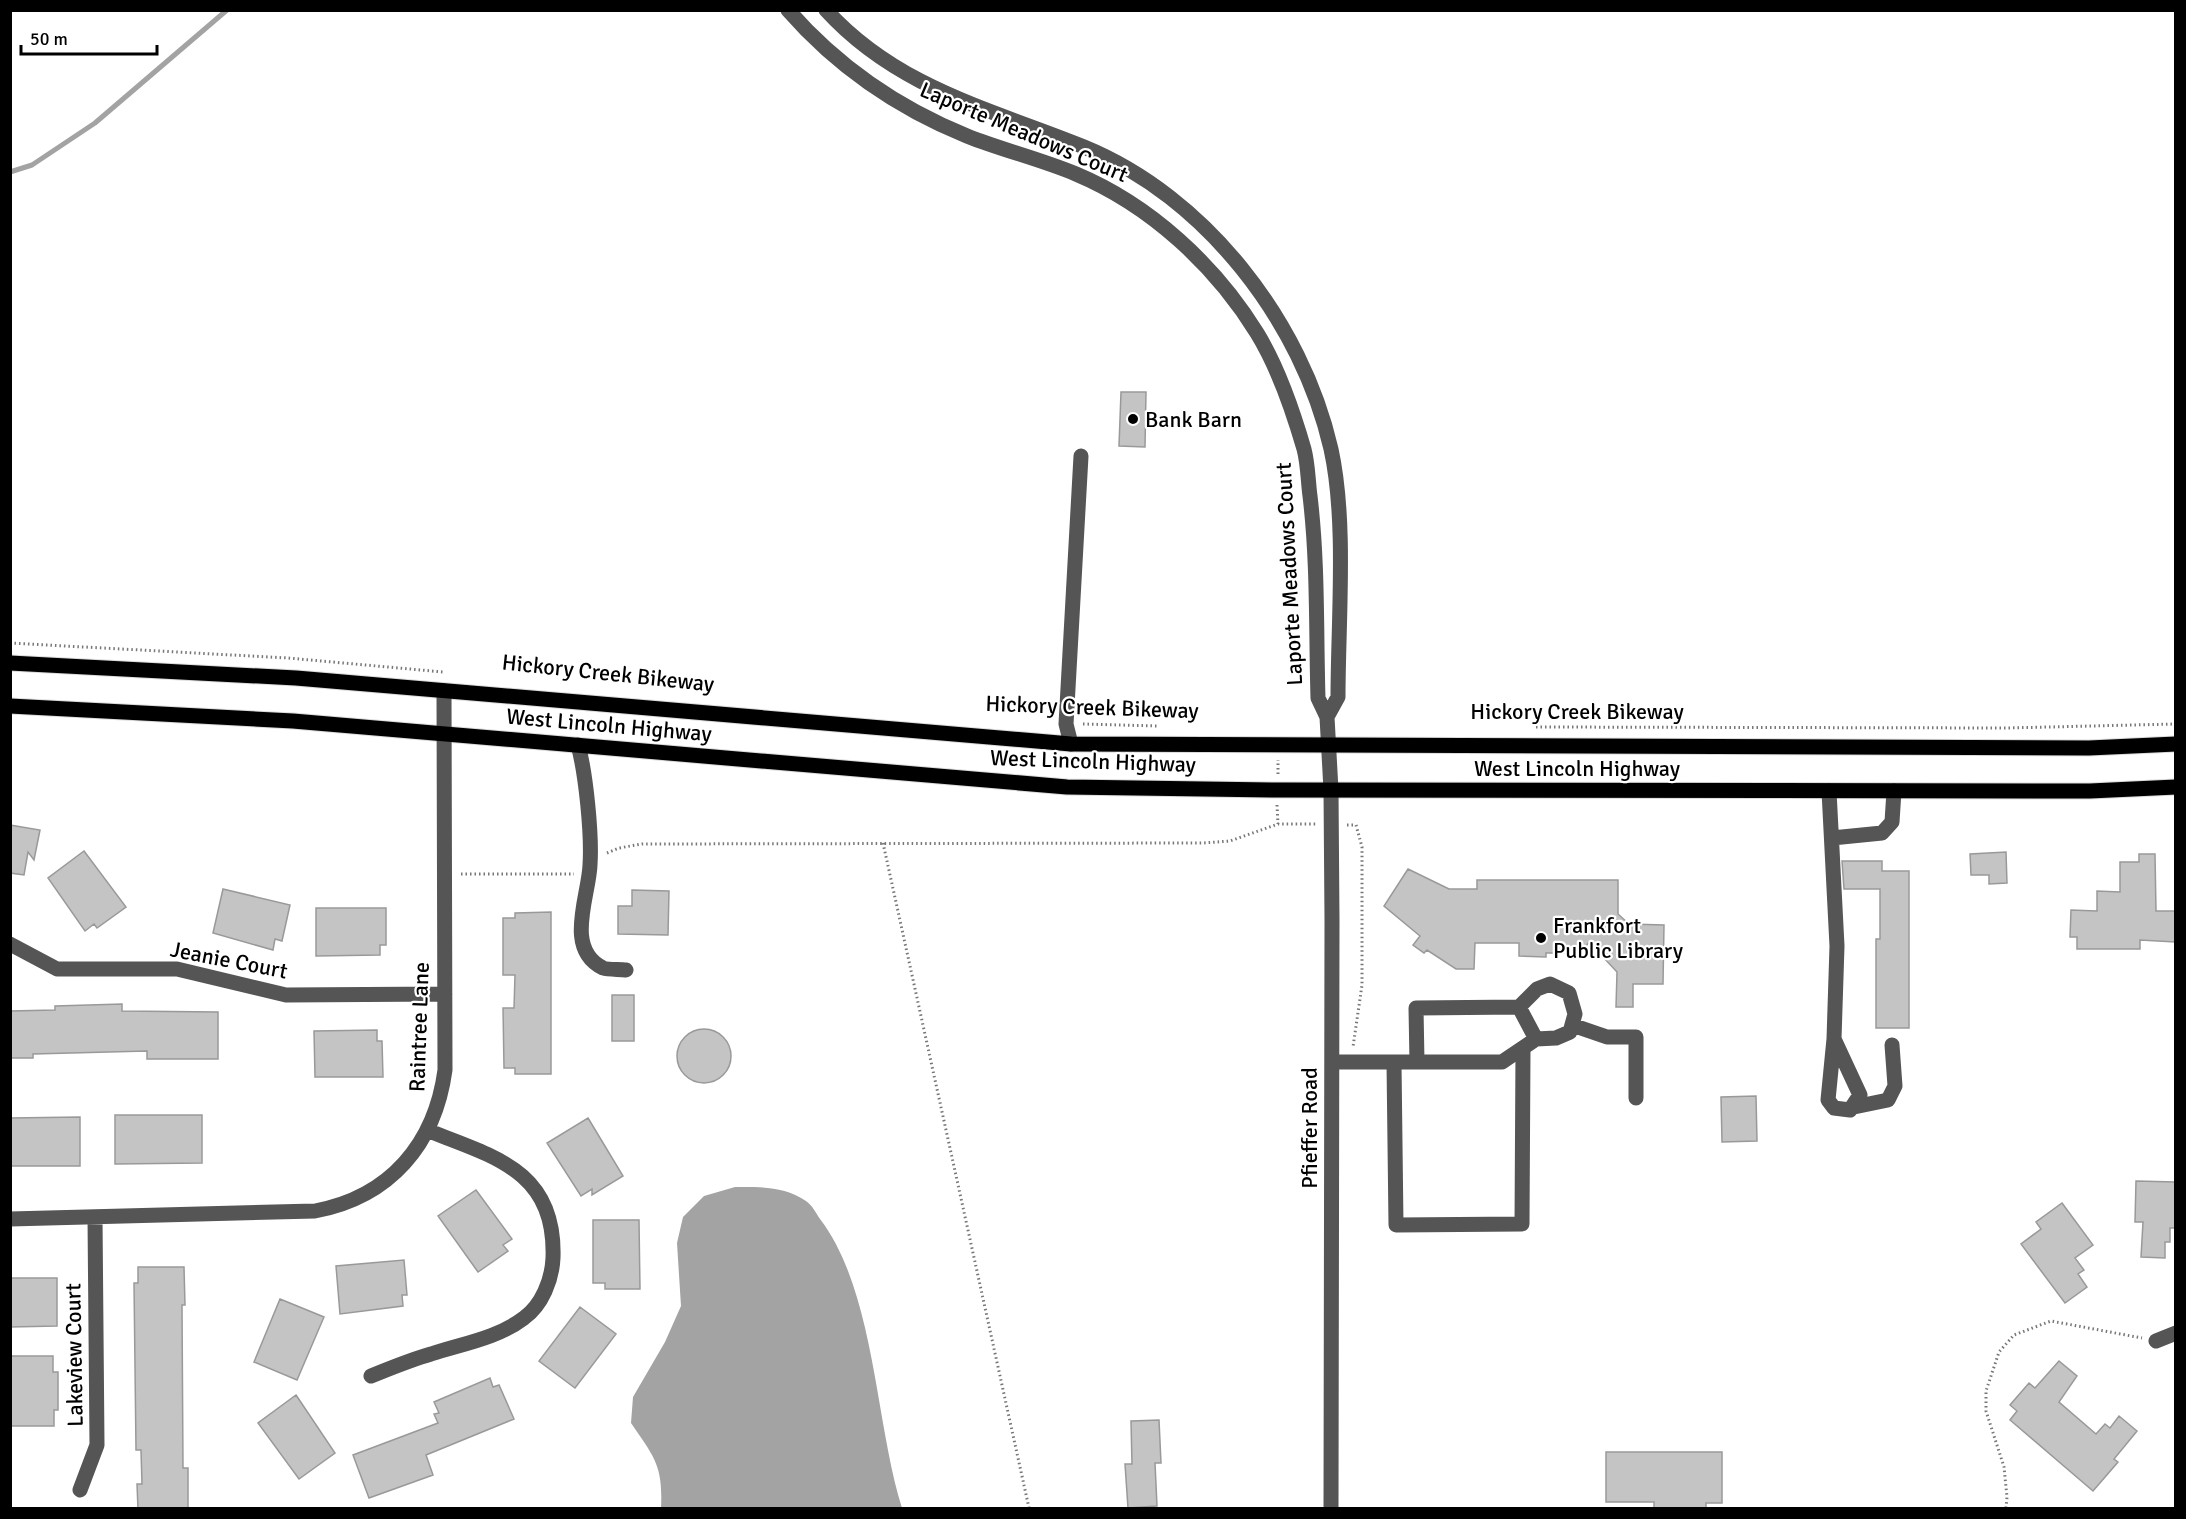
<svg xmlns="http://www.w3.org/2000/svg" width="2186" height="1519" viewBox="0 0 2186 1519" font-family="Signika,sans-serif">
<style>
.water{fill:#a3a3a3}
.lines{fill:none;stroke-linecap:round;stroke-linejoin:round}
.stream{stroke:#a3a3a3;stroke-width:5}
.building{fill:#c4c4c4;stroke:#999;stroke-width:1.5}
.major-casing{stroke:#dbdbdb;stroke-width:17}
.path{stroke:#777;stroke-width:3;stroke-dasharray:1.5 3;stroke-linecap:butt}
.minor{stroke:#555;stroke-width:15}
.major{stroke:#000;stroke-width:15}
.poi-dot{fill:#000;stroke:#fff;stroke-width:2}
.labels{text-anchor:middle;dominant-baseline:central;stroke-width:4.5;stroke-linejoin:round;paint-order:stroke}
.street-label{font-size:22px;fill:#000;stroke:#fff}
.poi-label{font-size:22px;fill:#000;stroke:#fff;text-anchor:start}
</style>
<rect width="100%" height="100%" fill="#fff"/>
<path class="water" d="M735,1187C761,1187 784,1186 806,1201C812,1205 816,1213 820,1219C875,1291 875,1422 902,1508H661C663,1466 655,1458 631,1423L633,1397L665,1342L681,1306L677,1243L683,1217L704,1196Z"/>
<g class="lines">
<path class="stream" d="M10,172L32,165L95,123L227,10"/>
</g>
<path class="building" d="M1121,392H1146L1145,447L1119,446Z
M10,825L40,830L34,860L28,852L24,875L10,873Z
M84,851L126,907L97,928L94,924L85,931L48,878Z
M2006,852L2007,883L1989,884V875H1971L1970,854Z
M2139,854H2155L2156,911H2175V942L2140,940V949H2077V937H2070L2071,910L2097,911V891L2120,892V862H2139Z
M1842,861H1882V871H1909V1028H1876V939H1880V889H1844Z
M1408,869L1449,889H1477V880H1618V914L1629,924L1664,925L1663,984H1633V1007H1616L1617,972L1589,942L1581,953H1546V957L1519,956V943H1475L1474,969H1456L1427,950L1424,953L1413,945L1420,936L1384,906Z
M223,889L290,905L282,941L275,939L273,950L213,933Z
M632,890L669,891L668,935L618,934V906H632Z
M316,908H386V945H380V955L316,956Z
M551,912V1074H515V1068H504L503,1008H514L515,975H503V918H515V913Z
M612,995H634V1041H612Z
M122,1004V1011L218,1012V1059H147V1051L33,1054V1058H10V1011L55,1010V1006Z
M677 1056a27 27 0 1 1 54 0a27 27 0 1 1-54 0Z
M377,1030V1041H382L383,1077H315L314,1031Z
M1756,1096L1757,1141L1722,1142L1721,1097Z
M115,1115H202V1163L115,1164Z
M80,1117V1166H10V1118Z
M588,1118L623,1176L592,1195V1189L581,1196L547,1143Z
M2136,1181L2175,1182V1228H2170V1242H2165V1258L2141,1257L2143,1222H2135Z
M476,1190L512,1239L503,1245L508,1251L478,1272L438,1216Z
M2062,1203L2093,1245L2075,1258L2084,1270L2078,1274L2087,1287L2065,1303L2021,1244L2041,1229L2036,1222Z
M593,1220H639L640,1289H605V1283H593Z
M404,1260L407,1295H402L403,1306L340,1314L336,1266Z
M138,1267H184L185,1305H182L183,1468H188V1509H138L137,1484H142L141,1450H136L134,1283H138Z
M10,1278H57V1326L10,1327Z
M280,1299L324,1317L297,1380L254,1362Z
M580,1307L616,1334L575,1388L539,1361Z
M10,1356H53V1372H58V1410H54V1426H10Z
M2059,1361L2077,1376L2059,1402L2096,1434L2105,1424L2110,1428L2119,1416L2137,1431L2114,1459L2118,1462L2093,1491L2010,1420L2017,1411L2010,1405L2029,1383L2035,1388Z
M490,1378L493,1387L499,1385L514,1419L426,1455L433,1475L369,1498L353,1455L438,1423L434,1414L439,1413L434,1402Z
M296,1395L335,1453L299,1479L258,1423Z
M1159,1420L1161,1463H1155L1157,1506L1128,1508L1125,1464H1132L1131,1421Z
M1606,1452H1722V1503H1706V1509H1654V1502H1606Z"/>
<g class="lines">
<defs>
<path id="major" d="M10,663L296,678L1071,744L2089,748L2176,744
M10,706L293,721L1067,787L1277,790L2090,791L2176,787"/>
</defs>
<use href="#major" class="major-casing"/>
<path class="path" d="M10,643L288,658L443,672
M1083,724L1157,726
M1536,727L2006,728L2176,724
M1278,774V760
M1277,805L1278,824
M1347,825H1356L1362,847V985L1353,1047
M883,843L1029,1508
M607,853L619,848L642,844L1203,843L1230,841L1278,824H1316
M461,874H574
M2006,1508L2007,1497L2004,1467L1986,1411V1391L1999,1352L2014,1335L2051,1321L2142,1338"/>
<path class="minor" d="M788,10C837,66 898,108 967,136C1002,150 1040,159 1076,174C1150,205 1215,265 1257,333C1278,367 1293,411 1304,449C1308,464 1308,481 1310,496C1318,563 1316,631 1318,698L1327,717L1338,697C1338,621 1347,522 1331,449C1302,322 1206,197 1084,147C990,109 897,88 826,10
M1327,717L1331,790L1332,921L1331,1508
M1071,744L1066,724L1081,456
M578,745C586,774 592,835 590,865C589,896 564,949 603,968C609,970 620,969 626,970
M1829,791L1837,946L1834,1039L1828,1100L1834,1108L1850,1110L1860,1095L1834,1039
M1832,838L1882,833L1892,822L1894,791
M10,944L57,969H177L286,995L445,994
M1519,1007L1536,1039
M1572,1025L1607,1037H1636V1098
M1332,1062H1502L1536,1039L1556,1038L1570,1032L1575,1014L1569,993L1550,984L1537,989L1519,1007L1416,1008L1417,1062
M1394,1063L1396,1225L1522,1224L1523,1049
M1854,1107L1888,1100L1895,1086L1892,1045
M10,1219L315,1211C390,1197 435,1144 445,1070L444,691
M2156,1341L2176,1333
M371,1376C391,1368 410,1360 431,1354C461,1344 498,1338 524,1318C542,1305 552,1280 553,1258C556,1172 496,1157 429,1131
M80,1490L97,1445L95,1217"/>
<use href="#major" class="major"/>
</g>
<g class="poi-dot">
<circle cx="1133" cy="419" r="6"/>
<circle cx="1541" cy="938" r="6"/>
</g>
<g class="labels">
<g class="street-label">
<text transform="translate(1024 132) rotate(23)">Laporte Meadows Court</text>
<text transform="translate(1289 574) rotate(-93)">Laporte Meadows Court</text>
<text transform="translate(608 673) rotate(6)">Hickory Creek Bikeway</text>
<text transform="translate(1092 707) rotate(2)">Hickory Creek Bikeway</text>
<text x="1577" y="711">Hickory Creek Bikeway</text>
<text transform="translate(609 725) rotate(5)">West Lincoln Highway</text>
<text transform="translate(1093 761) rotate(2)">West Lincoln Highway</text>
<text x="1577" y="768">West Lincoln Highway</text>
<text transform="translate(229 960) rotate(11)">Jeanie Court</text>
<text transform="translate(419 1027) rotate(-88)">Raintree Lane</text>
<text transform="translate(1309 1128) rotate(-90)">Pfieffer Road</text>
<text transform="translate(74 1355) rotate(-91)">Lakeview Court</text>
</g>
<g class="poi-label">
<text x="1145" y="419">Bank Barn</text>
<text x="1553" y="925">Frankfort<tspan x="1553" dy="25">Public Library</tspan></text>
</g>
</g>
<rect width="2186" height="1519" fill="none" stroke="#000000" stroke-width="24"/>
<path d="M21 45v9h136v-9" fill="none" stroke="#000000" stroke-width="3"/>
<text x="30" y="45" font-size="18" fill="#000000" stroke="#ffffff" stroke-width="4.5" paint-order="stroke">50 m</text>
</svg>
